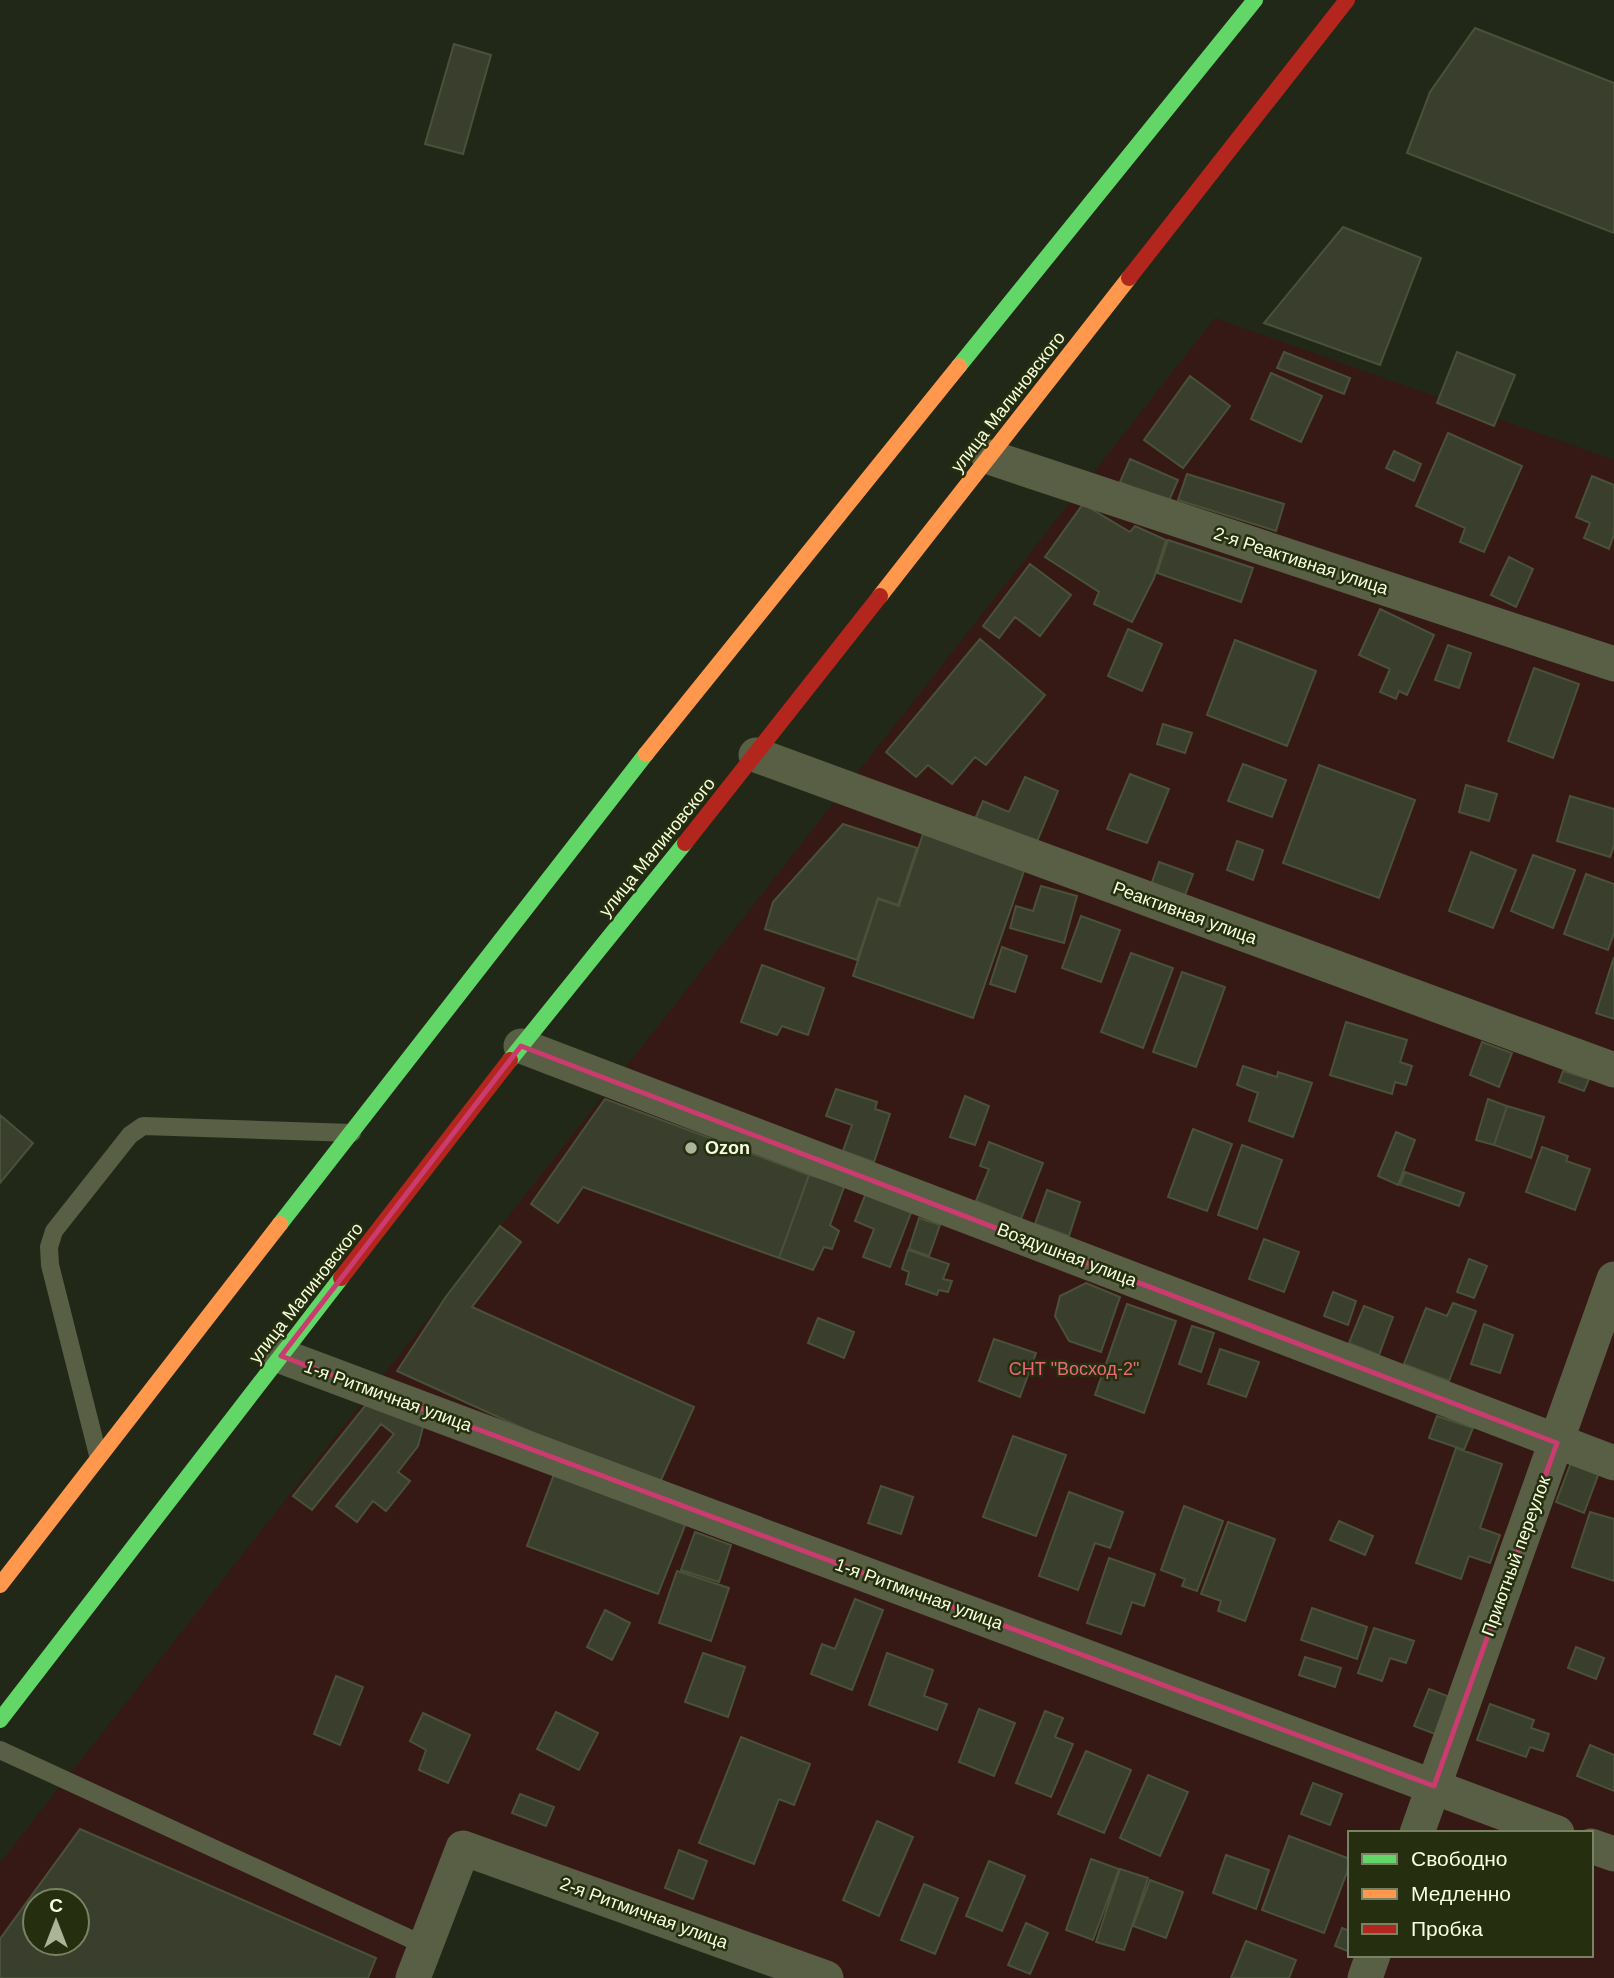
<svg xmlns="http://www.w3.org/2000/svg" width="1614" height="1978" viewBox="0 0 1614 1978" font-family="Arial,sans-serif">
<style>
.green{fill:#361914;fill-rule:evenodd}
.building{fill:#393f2c;stroke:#4a513a;stroke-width:2;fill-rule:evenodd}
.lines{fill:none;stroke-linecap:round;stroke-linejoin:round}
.lane{stroke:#595f44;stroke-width:18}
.street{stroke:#595f44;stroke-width:35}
.fast{stroke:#63d668;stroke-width:16}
.slow{stroke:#ff974d;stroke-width:16}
.jam{stroke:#b3261e;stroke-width:16}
.marked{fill:none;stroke:#ca3b6f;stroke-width:5;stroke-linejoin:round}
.poi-dot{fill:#acb498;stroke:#252f10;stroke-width:2.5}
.labels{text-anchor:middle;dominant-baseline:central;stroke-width:5;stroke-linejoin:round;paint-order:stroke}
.street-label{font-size:18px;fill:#f7ffde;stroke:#252f10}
.poi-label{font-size:18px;font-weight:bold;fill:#f7ffde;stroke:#252f10;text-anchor:start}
.park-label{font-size:18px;fill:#e96976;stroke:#252f10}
</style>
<rect width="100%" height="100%" fill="#222817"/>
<path class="green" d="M1215,318L1614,460V1978H774L470,1863L425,1978H0V1863ZM1350,1833H1591V1955H1350ZM35,1901H77V1943H35Z"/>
<path class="building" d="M1475,28L1614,83V233L1407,153L1430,92Z
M454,44L491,55L463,154L425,144Z
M1343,227L1421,258L1380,365L1264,323Z
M1284,352L1350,378L1344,394L1277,368Z
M1457,352L1515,375L1494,426L1437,403Z
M1271,373L1322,396L1301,442L1251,419Z
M1190,376L1230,406L1183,468L1144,440Z
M1448,433L1522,466L1484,552L1460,542L1465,528L1416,506Z
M1394,451L1421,464L1414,481L1386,468Z
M1130,459L1178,480L1168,503L1120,482Z
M1187,474L1284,504L1276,531L1178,500Z
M1592,476L1614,485V534L1609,549L1584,538L1590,523L1576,517Z
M1083,504L1130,532L1135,526L1166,540L1154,578L1132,622L1094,604L1099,592L1045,557Z
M1168,540L1253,568L1241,602L1157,573Z
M1509,557L1533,569L1516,607L1491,595Z
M1030,564L1071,595L1040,636L1015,617L999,638L983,626Z
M1380,609L1434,635L1407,695L1399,691L1396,699L1380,692L1390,669L1359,655Z
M1128,629L1162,644L1142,691L1108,676Z
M980,639L1045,695L986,765L975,757L952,784L928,765L916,777L886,752Z
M1235,640L1316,671L1287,746L1207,715Z
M1448,645L1471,653L1459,688L1435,680Z
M1534,668L1579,684L1553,758L1508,741Z
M1163,724L1192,733L1185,753L1157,744Z
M1243,764L1286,780L1272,817L1228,801Z
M1319,765L1415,800L1379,898L1283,863Z
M1130,774L1169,789L1147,843L1107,829Z
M1025,777L1058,791L1036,844L975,819L983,801L1009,812Z
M1466,785L1497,794L1489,821L1459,812Z
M1570,796L1614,809V845L1610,857L1557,841Z
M843,824L917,848L898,905L878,898L857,960L765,929L773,902Z
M925,828L1024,871L973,1018L853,976L878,899L899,906Z
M1237,841L1263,850L1253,880L1227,870Z
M1471,852L1516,870L1493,928L1449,911Z
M1533,855L1575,870L1553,928L1511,911Z
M1159,862L1193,874L1182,903L1149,891Z
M1586,874L1614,884V933L1608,950L1564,934Z
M1041,886L1077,896L1064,943L1010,928L1016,906L1033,911Z
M1081,916L1120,930L1101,982L1062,968Z
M1002,947L1027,956L1015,992L990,984Z
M1131,953L1173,968L1143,1048L1101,1032Z
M1614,957V1019L1596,1013Z
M762,965L824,988L808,1035L782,1026L777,1035L741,1022Z
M1182,972L1225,987L1196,1067L1153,1052Z
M1346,1022L1407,1040L1400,1062L1412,1066L1406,1085L1395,1082L1392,1094L1330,1075Z
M1482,1042L1512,1053L1499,1087L1470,1075Z
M1243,1066L1277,1077L1278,1072L1312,1083L1293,1137L1249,1121L1258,1093L1237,1085Z
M1563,1071L1589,1079L1584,1091L1559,1082Z
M836,1089L877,1102L875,1109L890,1114L874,1162L843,1151L852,1125L826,1116Z
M965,1096L989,1106L975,1145L950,1137Z
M605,1099L809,1175L779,1258L583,1187L558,1223L531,1204Z
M1488,1099L1507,1106L1494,1145L1476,1140Z
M1507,1106L1544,1117L1531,1158L1494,1145Z
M0,1115L33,1143L0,1183Z
M1193,1129L1232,1144L1207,1211L1168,1197Z
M1396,1132L1415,1140L1398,1185L1378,1176Z
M989,1142L1043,1163L1021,1219L976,1201L989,1169L980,1166Z
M1242,1145L1282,1160L1257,1229L1218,1215Z
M1542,1147L1568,1156L1566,1161L1590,1169L1575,1210L1526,1192Z
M1405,1172L1464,1193L1459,1206L1400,1185Z
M809,1175L840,1184L844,1187L830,1225L839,1231L832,1249L824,1247L813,1270L779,1258Z
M1047,1190L1080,1202L1069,1236L1035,1224Z
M866,1193L912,1210L890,1267L863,1257L874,1229L855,1221Z
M919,1218L940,1225L929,1256L909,1249Z
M500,1226L521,1242L472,1307L694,1407L657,1489L397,1371L445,1298Z
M1264,1239L1299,1252L1284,1292L1249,1279Z
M908,1250L949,1264L943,1279L952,1281L948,1292L939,1290L937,1295L906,1284L909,1272L902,1269Z
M1469,1259L1487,1266L1474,1298L1457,1292Z
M1086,1283L1120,1297L1101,1352L1069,1341L1055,1316L1060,1296Z
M1333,1292L1356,1301L1348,1325L1324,1316Z
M1453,1303L1476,1311L1449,1381L1404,1364L1426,1308L1447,1316Z
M1127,1304L1176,1321L1144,1413L1095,1395Z
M1364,1306L1393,1317L1379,1355L1349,1343Z
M818,1318L854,1332L844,1358L808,1343Z
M1484,1324L1513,1335L1500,1373L1471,1364Z
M1192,1326L1214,1333L1201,1372L1179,1364Z
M994,1339L1036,1353L1020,1397L979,1381Z
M1220,1349L1259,1362L1246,1397L1208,1384Z
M369,1401L424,1423L418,1446L398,1472L410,1481L386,1511L373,1501L357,1522L336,1506L394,1434L381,1424L312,1510L293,1496Z
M1437,1416L1473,1428L1464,1450L1429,1438Z
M1013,1436L1066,1455L1036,1536L983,1517Z
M1456,1448L1502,1464L1480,1528L1500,1535L1490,1563L1469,1556L1461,1579L1416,1563Z
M1572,1460L1600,1470L1584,1513L1556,1502Z
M556,1469L688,1518L658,1594L527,1546Z
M881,1486L913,1497L901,1534L868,1523Z
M1069,1492L1123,1512L1110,1548L1095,1543L1078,1590L1039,1576Z
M1184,1506L1223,1521L1197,1591L1182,1586L1185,1579L1161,1570Z
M1590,1512L1614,1519V1581L1572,1567Z
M1339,1521L1373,1536L1365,1555L1330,1540Z
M1228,1522L1275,1539L1245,1621L1218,1611L1221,1601L1201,1594Z
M695,1532L731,1545L719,1582L681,1570Z
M1109,1558L1155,1574L1144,1606L1132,1602L1121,1634L1087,1623Z
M677,1571L729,1588L711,1641L659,1623Z
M855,1599L883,1610L852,1690L811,1674L822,1644L835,1649Z
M1312,1608L1367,1627L1357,1659L1301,1640Z
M605,1610L630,1623L612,1660L587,1647Z
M1374,1628L1414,1641L1406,1663L1390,1658L1382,1681L1358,1673Z
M1576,1647L1604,1658L1596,1679L1568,1668Z
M703,1653L745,1667L728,1717L685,1702Z
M887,1653L933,1670L924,1696L947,1704L937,1730L869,1705Z
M1305,1657L1341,1668L1335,1687L1299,1675Z
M336,1676L363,1687L340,1745L314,1734Z
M1429,1689L1450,1697L1435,1734L1414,1726Z
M1490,1704L1534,1720L1531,1728L1549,1734L1543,1751L1530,1747L1526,1757L1477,1740Z
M979,1709L1015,1723L994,1776L959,1762Z
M1045,1711L1063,1718L1055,1737L1073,1744L1051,1797L1016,1783Z
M556,1712L598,1733L579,1770L537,1749Z
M423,1713L470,1735L448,1783L419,1770L426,1750L410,1741Z
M741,1737L810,1764L794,1805L779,1799L754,1864L699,1843Z
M1590,1745L1614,1755V1791L1577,1776Z
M1086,1751L1131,1770L1104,1833L1058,1814Z
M1148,1775L1188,1792L1160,1856L1120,1838Z
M1313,1783L1342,1794L1330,1825L1301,1814Z
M520,1794L554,1807L546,1826L512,1813Z
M877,1821L913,1837L879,1916L843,1900Z
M80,1829L376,1958L368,1978H0V1939ZM35,1901H77V1943H35Z
M1289,1836L1350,1859V1864L1324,1933L1262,1910Z
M679,1850L707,1861L693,1899L665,1888Z
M1226,1855L1269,1870L1256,1909L1213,1893Z
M1091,1859L1119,1869L1093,1940L1066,1930Z
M989,1861L1025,1876L1002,1931L966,1916Z
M1120,1869L1148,1878L1124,1950L1096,1942Z
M1150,1880L1183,1892L1166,1938L1133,1926Z
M924,1884L958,1898L935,1954L901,1940Z
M1026,1923L1048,1933L1030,1974L1008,1965Z
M1342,1928L1350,1931V1952L1335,1946Z
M1246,1941L1296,1960L1289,1978H1231Z"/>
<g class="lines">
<path class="lane" d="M98,1455L50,1265L49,1247L54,1231L130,1135L143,1126L352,1133
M0,1750L426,1946"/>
<path class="street" d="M989,457L1614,664
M756,755L1614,1070
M521,1046L1614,1463
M281,1356L1557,1833
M1417,1833L1614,1279
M1591,1846L1614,1854
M413,1978L463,1848L826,1978
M1365,1978L1373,1955"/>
<path class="fast" d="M959,366L1255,0
M510,1060L685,843
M280,1224L646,754
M0,1720L341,1278"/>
<path class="slow" d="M880,596L1129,278
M646,754L959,366
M0,1585L280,1224"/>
<path class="jam" d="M1129,278L1347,0
M685,843L880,596
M341,1278L510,1060"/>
</g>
<path class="marked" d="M521,1046L1557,1443L1434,1786L281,1356Z"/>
<circle class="poi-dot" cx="691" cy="1148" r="7"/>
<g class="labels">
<g class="street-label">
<text transform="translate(1008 402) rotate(-52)">улица Малиновского</text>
<text transform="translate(1301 561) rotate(18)">2-я Реактивная улица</text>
<text transform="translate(657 847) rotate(-51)">улица Малиновского</text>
<text transform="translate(1185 913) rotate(20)">Реактивная улица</text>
<text transform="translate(1067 1255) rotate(21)">Воздушная улица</text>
<text transform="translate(306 1293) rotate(-52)">улица Малиновского</text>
<text transform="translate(388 1396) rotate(20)">1-я Ритмичная улица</text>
<text transform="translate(1516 1556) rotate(-70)">Приютный переулок</text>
<text transform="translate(919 1594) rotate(20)">1-я Ритмичная улица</text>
<text transform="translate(644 1913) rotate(20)">2-я Ритмичная улица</text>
</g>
<g class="poi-label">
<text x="705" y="1148">Ozon</text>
</g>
<g class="park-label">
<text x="1074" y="1369">СНТ "Восход-2"</text>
</g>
</g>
<rect x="1348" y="1831" width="245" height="126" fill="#252f10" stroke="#798262" stroke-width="2"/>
<rect x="1362" y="1854" width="35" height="10" fill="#63d668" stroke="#798262" stroke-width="2"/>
<text x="1411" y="1866" font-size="21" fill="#f7ffde">Свободно</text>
<rect x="1362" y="1889" width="35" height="10" fill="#ff974d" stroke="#798262" stroke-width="2"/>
<text x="1411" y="1901" font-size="21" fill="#f7ffde">Медленно</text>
<rect x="1362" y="1924" width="35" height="10" fill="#b3261e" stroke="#798262" stroke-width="2"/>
<text x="1411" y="1936" font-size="21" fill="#f7ffde">Пробка</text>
<g transform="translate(56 1922)"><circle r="33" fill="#252f10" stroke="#798262" stroke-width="2"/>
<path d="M0-5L12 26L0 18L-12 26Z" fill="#acb498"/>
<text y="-10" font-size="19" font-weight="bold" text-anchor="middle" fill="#f7ffde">С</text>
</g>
</svg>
